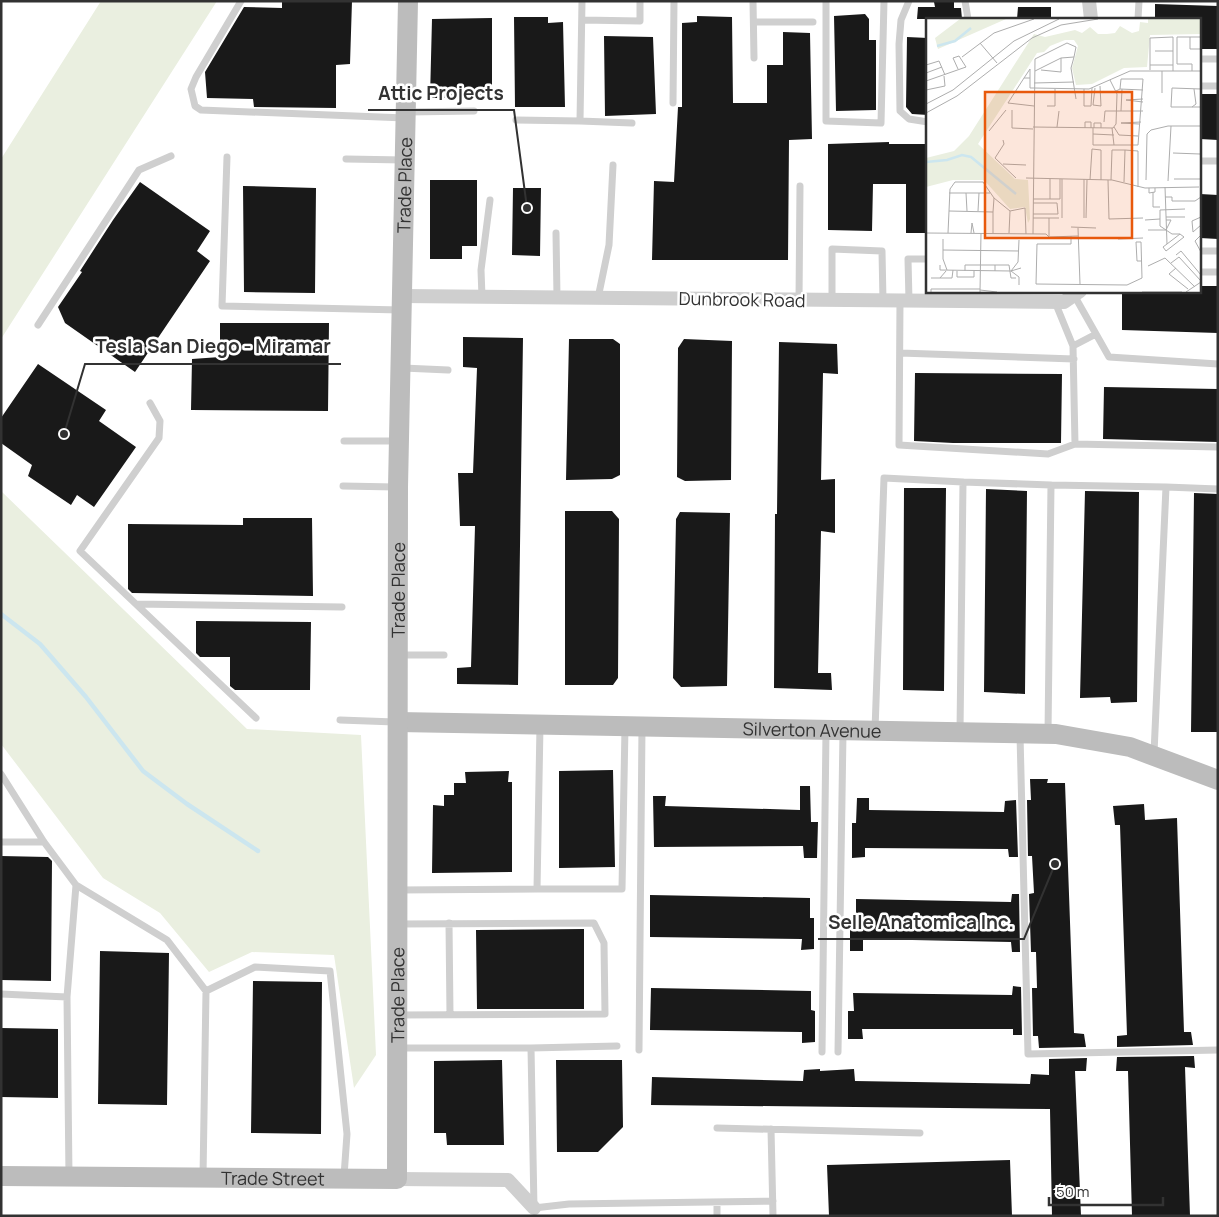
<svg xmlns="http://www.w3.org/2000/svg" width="1219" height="1217" viewBox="0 0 1219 1217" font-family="Manrope,sans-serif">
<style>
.green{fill:#eaefe0}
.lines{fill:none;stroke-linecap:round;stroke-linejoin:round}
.stream{stroke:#cce6ef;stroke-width:4.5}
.building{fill:#191919}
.lane{stroke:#cfcfcf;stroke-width:7}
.street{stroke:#cfcfcf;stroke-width:14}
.secondary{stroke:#bcbcbc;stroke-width:20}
.labels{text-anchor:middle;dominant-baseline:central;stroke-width:5;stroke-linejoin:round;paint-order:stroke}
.street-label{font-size:18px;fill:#323232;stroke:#fff}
.inset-river{fill:none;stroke:#cce6ef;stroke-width:2.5}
.inset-road{fill:none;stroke:#adadad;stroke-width:1}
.view{fill:#e8590c;fill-opacity:0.15;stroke:#e8590c;stroke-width:2.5}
.inset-edge{fill:none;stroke:#323232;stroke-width:2.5}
.leader{fill:none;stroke:#323232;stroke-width:2}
.callout-dot{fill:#323232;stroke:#fff;stroke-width:2}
.callout-label{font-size:19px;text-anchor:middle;font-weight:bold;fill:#323232;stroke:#fff;stroke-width:5;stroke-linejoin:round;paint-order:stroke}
</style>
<rect width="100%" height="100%" fill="#fff"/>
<path class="green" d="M101,1H217L1,339V159Z
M1,491L247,729L361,735L376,1055L354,1088L334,955L252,952L209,972L160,913L103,878L1,744Z"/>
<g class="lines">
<path class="stream" d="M1,614L40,644L86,697L143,771L187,804L258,851"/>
</g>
<path class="building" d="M282,1H352L350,64L336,65V108L254,107L253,99L207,98L205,72L244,7L282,8Z
M934,2H954V8H961L962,19H917L918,7H935Z
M1155,4L1218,6V49H1200V19H1155Z
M1018,7H1051V19H1017Z
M865,14L869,19V40H876V110L836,111L834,16Z
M697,16L732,17L733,103H767V65H783V32L810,33L812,139L789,140L788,260H652L654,181L674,182L678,107H682V23L697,22Z
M514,17H548V23L563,22L565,107H515Z
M492,18V98H430L432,19Z
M604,36L653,37L656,114L605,116Z
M907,37L928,38V115L912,114L906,107Z
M1200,94H1218V140L1200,139Z
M889,142V144H928V233H906V184H873L872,231L828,230V144Z
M430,180H477V246H462V259H430Z
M140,182L210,231L197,251L210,261L135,372L65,323L58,307L82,272L80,271L113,220Z
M243,186L316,188L315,293L244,292Z
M513,188H541L540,256L512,255Z
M1200,194L1218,195V239L1200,238Z
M1200,286H1218V333L1122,330V291H1200Z
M220,323H329L328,411L191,410L192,359L220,357Z
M463,337L523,338L518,685L457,684V668L471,667L475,526H460L458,473H473L477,368L463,367Z
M569,339H613L620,344V475L612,479L566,480Z
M684,339L732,341L731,480L685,481L677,477L678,348Z
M779,342L837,344L838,374L823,373L821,480L835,479V533L821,531L818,673H831L832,690L774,688L775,514H777Z
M38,364L106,410L99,421L136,447L94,507L77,495L71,505L28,476L32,465L1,443V418Z
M915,373L1062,374L1061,443H953L914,441Z
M1104,387L1218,389V442L1103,439Z
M904,488H946L944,691L903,690Z
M986,489L1027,491L1025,694L984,692Z
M1085,491L1139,492L1137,702L1111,703L1110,697L1080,698Z
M1194,493L1218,494V732H1191Z
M565,511H612L619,519L618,678L613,685H565Z
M680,512L730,513L727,686L681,687L673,678L676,519Z
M243,518H312L313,596L132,593L128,589V524L243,525Z
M196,621L311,622L310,690H235L230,686V657H200L196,653Z
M613,770L615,867L559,868V771Z
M509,771L508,782H512V872L432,873L433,805L444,806V795H454V783H466L465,772Z
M1030,779H1048L1047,783H1065L1074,1033L1084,1034L1086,1047L1039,1048L1038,1036H1033L1032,988H1037L1036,952H1031L1029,894L1034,893L1032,856H1028L1027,800H1031Z
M800,786H810L811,822H818L817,858H804L803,846L654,847L653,796H666L665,806L800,810Z
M857,798H869V810L1004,812L1005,801L1016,800L1018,857H1009L1008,849L865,848V857L852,858V823H856Z
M1144,804L1145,820L1177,818L1184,1032H1191L1193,1045L1117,1047V1036L1127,1035L1120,825H1115L1113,806Z
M1,856L48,857L52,861L51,981L1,980Z
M1012,894H1019L1020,952H1012L1011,942L863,939V951H850V919H856V899L1011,902Z
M650,895L810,898V918H814V949L801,950L802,939L650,937Z
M584,929V1009H477L476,930Z
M100,951L169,953L167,1105L98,1104Z
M253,981L322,982L321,1134L251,1133Z
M1013,986L1021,987L1022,1035H1013V1029H862L863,1039H848V1011H854L853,993L1012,995Z
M651,988L811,991V1010L815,1011V1042L802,1043V1032L650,1030Z
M1,1028L58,1029V1098L1,1097Z
M1194,1056L1195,1068L1185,1067L1190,1216H1132L1128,1071H1116L1117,1057Z
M1087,1058L1086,1071H1075L1081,1216H1052L1050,1109L651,1105L652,1077L803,1081L804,1070L820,1069V1071L854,1069L855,1081L1030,1084L1031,1074L1049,1075V1059Z
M502,1060L504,1145H447L446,1133H434V1061Z
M556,1060H622L623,1127L598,1152H557Z
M1010,1160L1012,1216H829L827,1165Z"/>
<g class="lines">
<path class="lane" d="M241,1L196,77L191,89L195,106L201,110L405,118
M753,1L754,58
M826,1V121L881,123L884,1
M909,1L901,20L899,44L900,111L909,119L928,122
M965,1L968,19
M1138,19L1139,1
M582,20L640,21V1
M755,22H813
M1200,59H1218
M1200,86H1218
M673,103L674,1
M408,112L474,111
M516,120L580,121L582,1
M580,121L632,123
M227,157L222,306L401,310
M346,159L404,160
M1200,161H1218
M556,233L557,297
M1200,251H1218
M1200,272H1218
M1074,295L1109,357L1218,364
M482,297L481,270L490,200
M598,298L609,245L613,165
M799,300L800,186
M832,300V249L882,251L883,301
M900,301L899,445L1048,454L1075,444
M909,301L908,259H928
M1055,302L1073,346L1075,444L1218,447
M38,325L139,170L171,156
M1073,346L1096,334
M900,353L1074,359
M403,368L448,370
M150,403L160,421L159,438L80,551L256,718
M344,441H396
M963,482L1051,485
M343,486L395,487
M1166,487L1218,489
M136,604L342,607
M399,655H444
M340,720L395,722
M875,730L884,478L963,482L960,731
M1048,733L1051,485L1166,487L1154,753
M1020,735L1028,1054L1218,1050
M1,774L44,842L76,885
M1,842H44
M537,889H622L625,727
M398,890L537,889L540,726
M449,923L450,1015
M398,924L594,923L604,943L605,1014L398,1015
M1,994L67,997L69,1176
M67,997L76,885L167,940L206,991L255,967L330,971L347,1134L344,1176
M400,1048H531L617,1046
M531,1048L534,1208L569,1204L773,1201
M639,1050L642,727
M822,1052L826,732
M838,1052L843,733
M717,1128L920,1133
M771,1129L773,1216
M203,1177L206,991
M717,1216V1202"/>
<path class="street" d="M1089,1L1091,19
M401,296L1064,302L1080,291
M397,1179L508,1180L534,1208"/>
<g class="secondary">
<path id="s1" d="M398,722L1056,734L1130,747L1218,780"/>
<path id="s2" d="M1,1176L397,1179L398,487L408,1"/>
</g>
</g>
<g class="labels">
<g class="street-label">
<text stroke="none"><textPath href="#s2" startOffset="1390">Trade Place</textPath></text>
<text transform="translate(742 299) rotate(1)">Dunbrook Road</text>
<text stroke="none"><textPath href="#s2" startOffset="985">Trade Place</textPath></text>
<text stroke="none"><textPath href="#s1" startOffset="414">Silverton Avenue</textPath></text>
<text stroke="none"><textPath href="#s2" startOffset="580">Trade Place</textPath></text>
<text stroke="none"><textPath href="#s2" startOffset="272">Trade Street</textPath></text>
</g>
</g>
<g transform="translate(926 18)">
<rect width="275" height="275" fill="#fff"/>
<path d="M34,1H80L12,31L9,20ZM222,1H275V16L224,17L221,49L198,50L166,66L150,67L146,50L152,28L148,22H139L124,28L118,34L111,35L52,126L89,161L102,162L104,201L102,205L99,189L84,191L58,162H27L0,169V140L28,133L43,118L108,16L119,19L149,12L156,15L164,9L172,16H181L189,15L194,8L206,15L213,13L214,4L222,5Z" fill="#eaefe0"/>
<path class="inset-river" d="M11,28L29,23L45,10M0,144L21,142L36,137L45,139L90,176"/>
<path class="inset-road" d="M264,19V31H275M54,25L71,45M229,33H247M36,39L68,15L108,1M135,40L148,39L145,50L150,81M0,47L13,43L19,57M224,47H247M224,52V20L247,19V53M109,53L135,40V54L115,52M266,53V46H251V19H275M0,55L16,49M98,60L82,85L108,88M104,60H98L104,51V70H108M0,63L40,49L33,38L27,40L32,51M108,65L148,64M108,70L163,71L204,53H275M169,70L167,87L175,88L174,68M158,71V88H165L166,70M194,71L217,72M275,71L246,70L245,89H275M0,72L19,68L18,58M236,75V53M217,81L200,82L217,84M0,86L27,72L88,23L133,1M121,88H129V71M266,89L270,86L268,71M86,92V110L107,111M195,93L196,71M0,95L31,78L106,20L135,7L172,1M178,104L179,93H217M213,106L195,105L215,104M107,109L187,110L190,106L191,76L184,62M131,109L133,93M188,109L193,117L212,118M159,110V104H165V110M167,110V127H188M168,110V105H175V110M186,110L188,127H212L217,61H195L194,71L190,73M63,113L80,92M167,116L188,117M77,122L78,126L69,140L90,160M199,132L212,133V169M247,135L274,136M77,146L100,147M100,160L186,162L219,170L273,169M248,161H274M164,162L166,131L175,132V162M182,162L183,201L217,200M185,162L186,132H199L198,164M220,162L221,116L225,112L242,108H275M242,163L245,108M239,169L241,226L237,229L240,233L258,219L254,216M223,170V175L229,174V170M227,174V189H234M23,175H64M40,175L41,193M239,179H246V183H269L275,179V118M107,181H124V161M124,181H134V161M23,193L67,194V215M52,193L53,175M67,194L68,180L84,193L99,190L100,216M107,196H132L131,185H107M240,199H259M275,199L266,203L267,214L275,207M107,200H133M123,200V218M136,200V161M158,200V161M160,200L161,162M219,202L234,201M145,209L170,210M152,210L154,266M222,212H240L245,202H240M0,215L120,216L123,219M22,215L24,171L29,164H57L68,180M45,215L46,205L48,215M83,215L84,193M107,216L109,41L141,25L150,29L148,39M254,216H246L234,208V192L259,191M275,217L269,223L275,234M145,218V226H111L110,266L201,267L216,260L215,224H210L211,243H215M123,219L152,218M17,221V241L21,252M192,221L217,220M241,226L254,216M17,232L93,233M250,237L255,233L275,257M245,245L253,239L275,263M14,247V252L85,253L95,250M222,248L239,240L269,269M250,250L243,256L262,271M31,253V259H48V253M39,253V247H69M69,253V247H83L85,260H90M85,253L92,244L93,222M85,253L93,259V267M5,260H14L20,253M14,260H26L27,252M54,272L71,274M5,274V271H54M54,274L55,215M216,274H256M260,274L275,264"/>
<path class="view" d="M59,74H206V220H59Z"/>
<rect width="275" height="275" class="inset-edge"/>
</g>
<path class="leader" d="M527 208L514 110H368M64 434L85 364H341M1055 864L1024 939H818"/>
<g class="callout-dot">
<circle cx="527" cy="208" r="5"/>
<circle cx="64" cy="434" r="5"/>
<circle cx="1055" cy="864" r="5"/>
</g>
<g class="callout-label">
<text x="441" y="100">Attic Projects</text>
<text x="213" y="353">Tesla San Diego - Miramar</text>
<text x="921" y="929">Selle Anatomica Inc.</text>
</g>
<rect width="1219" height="1217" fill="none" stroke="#323232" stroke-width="5"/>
<path d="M1049 1197v8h114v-8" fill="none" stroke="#323232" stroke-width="2.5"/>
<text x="1056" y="1197" font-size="15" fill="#323232" stroke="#ffffff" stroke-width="4" paint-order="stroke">50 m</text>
</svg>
